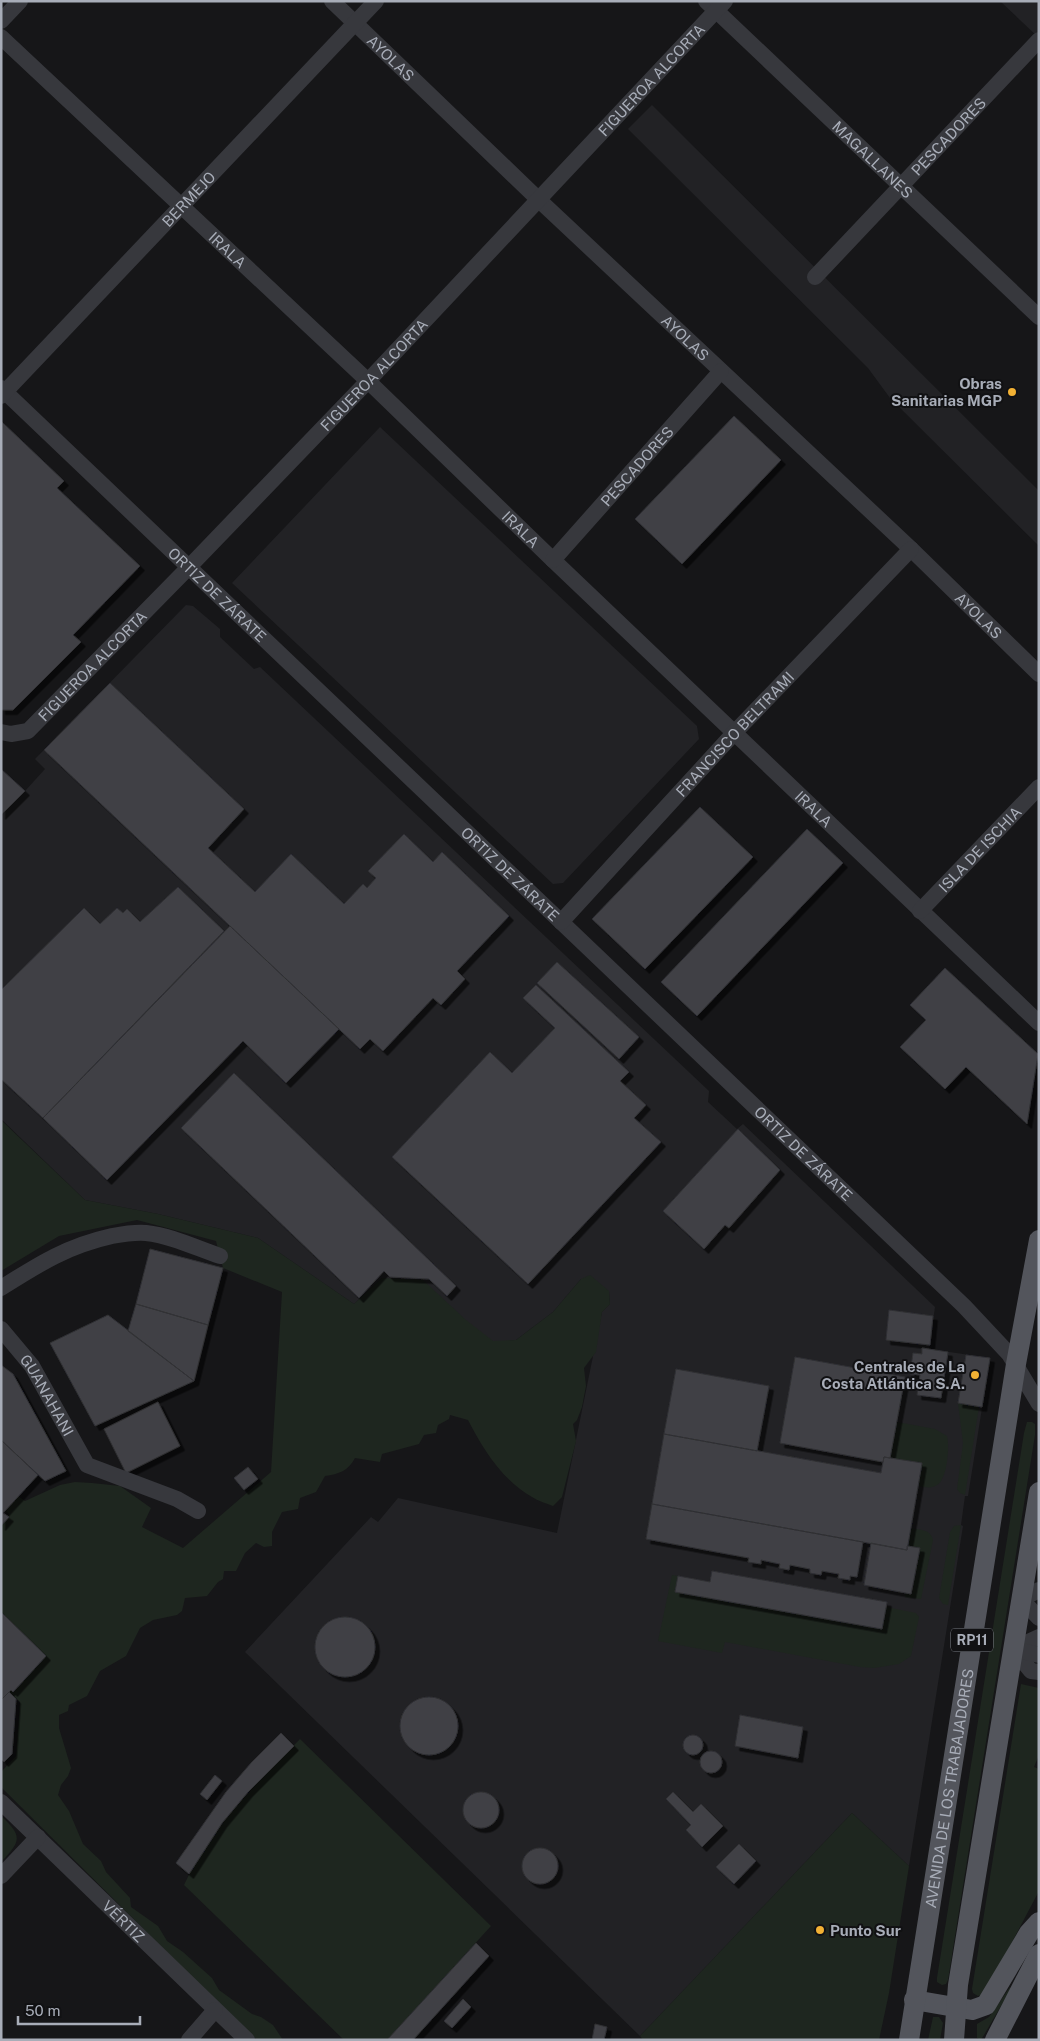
<svg xmlns="http://www.w3.org/2000/svg" width="1040" height="2041" viewBox="0 0 1040 2041" font-family="'Public Sans',sans-serif">
<style>
.built{fill:#222225}
.green{fill:#1e261f}
.building{fill:#404145;stroke:#303034;filter:url(#shadow)}
.lines{fill:none;stroke-linecap:round;stroke-linejoin:round}
.minor{stroke:#37383d;stroke-width:16}
.major{stroke:#53555c;stroke-width:20}
.poi-dot{fill:#f2b134;stroke:#111113;stroke-width:2}
.labels{text-anchor:middle;dominant-baseline:central;stroke-width:4;stroke-linejoin:round;paint-order:stroke}
.shield{fill:#111113;stroke:#7b7e86;stroke-width:1}
.shield-label{font-size:14px;font-weight:bold;fill:#a8adb8}
.street-label{font-size:15px;fill:#a8adb8;stroke:#111113}
.poi-label{font-size:15px;font-weight:bold;fill:#a8adb8;stroke:#111113;text-anchor:end}
</style>
<defs>
<filter id="shadow"><feDropShadow dx="4.5" dy="4.5" stdDeviation="0" flood-color="#0009"/></filter>
</defs>
<rect width="100%" height="100%" fill="#161618"/>
<path class="built" d="M1000,1H1039V38Z
M652,105L1039,491V546L890,398L868,368L628,129Z
M380,427L697,726L699,739L563,883L553,884L232,583Z
M186,605L193,606L220,629V637L254,669L260,667L709,1091L708,1102L737,1129L743,1124L935,1307L929,1349L990,1358L968,1496H965L961,1525L963,1526L909,1866L852,1813L640,2036L245,1652L371,1517L378,1522L398,1498L557,1533L602,1312L610,1304L609,1292L596,1282L581,1279L553,1312L516,1340L491,1343L382,1278L354,1304L258,1238L158,1214L85,1200L1,1119V769L25,791L45,769L35,759Z"/>
<path class="green" d="M1,1120L85,1200L158,1214L258,1238L354,1304L382,1278L423,1280L466,1320L493,1341L516,1340L553,1312L581,1279L590,1275L609,1291L610,1304L602,1312L596,1352L584,1368L586,1386L582,1407L577,1420L573,1424L576,1441L562,1497L553,1506C546,1503 538,1501 532,1497C502,1480 483,1449 468,1420L450,1415L449,1419L438,1425L436,1433L424,1435L419,1444L382,1454L380,1462L355,1458C348,1471 339,1474 325,1476L316,1492L300,1498L298,1509L282,1512L272,1532V1546L264,1547L256,1543L245,1553L236,1571H224L223,1579L218,1582L207,1596L185,1598L182,1611L177,1615L153,1620L140,1628L126,1656L100,1671L87,1696L69,1705L68,1711L59,1715V1728L71,1768L68,1776L61,1785L58,1795L69,1811L83,1844L101,1861L106,1872L130,1898L131,1907L158,1926L167,1941L183,1952L212,1978L219,1990L252,2014L261,2017L273,2025L283,2040H257L220,2005L1,1787V1772L16,1756L20,1702L9,1692L11,1690L13,1692L46,1656L1,1613V1523L9,1514L6,1511L18,1496L25,1501L60,1485L75,1482L92,1483L120,1486L151,1508L142,1527L183,1548L271,1472L282,1292L223,1268L216,1241L137,1220L59,1236L1,1271Z
M958,1403L979,1407L965,1495L960,1493L957,1489L963,1443Z
M897,1422L935,1429L947,1436C950,1446 947,1480 937,1485C931,1489 924,1487 918,1486L922,1463L890,1458Z
M1027,1422H1032L1035,1424V1435L948,1980L946,1984L942,1985L937,1982V1978L1024,1433Z
M961,1525L948,1605L943,1604L939,1598L950,1532L954,1526Z
M910,1528C920,1530 931,1529 933,1540L921,1599L905,1597V1593L912,1594L920,1548L907,1546Z
M672,1575L678,1576L675,1592L882,1629L886,1607L916,1613L919,1617L911,1656L899,1664L874,1668L860,1667L725,1642L722,1653L658,1641Z
M1021,1684L1039,1688V1755L1034,1767L1039,1769V1891L1001,1963L981,1995L978,1996L973,1993L972,1989Z
M300,1739L491,1926L387,2040H344L184,1885C210,1828 257,1784 300,1739Z
M852,1813L909,1866L889,1993L879,2040H643L640,2036Z
M1,1816C23,1836 21,1841 1,1862Z
M1010,1987L1011,1989L981,2040L977,2038V2024L989,2017Z
M933,2017H939L943,2023L940,2040H928Z"/>
<path class="building" d="M734,416L781,460L682,564L635,519Z
M2,422L64,481L57,488L140,566L73,635L81,642L13,710H1Z
M110,683L244,809L208,848L255,892L291,854L344,904L363,884L367,888L376,878L368,871L404,834L433,862L442,852L509,916L457,971L465,979L441,1005L433,998L383,1051L370,1039L360,1049L44,750Z
M1,769L25,791L1,815Z
M700,807L753,857L645,969L592,919Z
M807,829L843,863L697,1016L661,982Z
M178,887L224,931L43,1118L1,1079V990L84,908L100,924L117,908L123,913L127,909L140,922Z
M230,926L339,1029L286,1083L243,1041L107,1180L43,1118Z
M557,962L639,1037L619,1059L537,983Z
M945,968L1038,1054L1027,1124L966,1067L945,1089L900,1047L926,1020L910,1005Z
M536,985L629,1072L620,1081L646,1105L634,1118L661,1142L528,1284L392,1157L490,1052L512,1073L555,1028L523,998Z
M234,1073L456,1286L447,1296L429,1279L390,1277L384,1271L359,1298L181,1128Z
M738,1129L780,1170L729,1228L725,1225L704,1249L663,1211Z
M150,1249L223,1268L208,1325L136,1304Z
M136,1304L208,1325L194,1381L128,1331Z
M889,1310L933,1316L930,1345L886,1340Z
M108,1315L194,1381L95,1426L50,1343Z
M922,1348L948,1352L941,1398L917,1395L920,1375L910,1374L913,1353L922,1354Z
M966,1355L990,1358L982,1407L958,1403Z
M795,1357L905,1377L890,1458L884,1457L883,1462L780,1443Z
M1,1365L13,1374L66,1471L45,1481L1,1440Z
M676,1369L769,1386L757,1451L664,1434Z
M158,1402L180,1446L126,1473L104,1429Z
M664,1434L881,1473L884,1457L922,1463L907,1550L652,1504Z
M1,1440L38,1475L3,1513L9,1517L1,1526Z
M248,1467L258,1479L244,1490L234,1478Z
M652,1504L863,1542L857,1577L850,1576V1580L838,1578L839,1574L822,1571L821,1575L810,1573V1569L790,1565L789,1570L779,1568L780,1564L761,1560V1564L748,1562L749,1558L646,1539Z
M871,1543L907,1550V1546L920,1548L911,1594L864,1585Z
M712,1571L887,1602L882,1629L675,1592L678,1576L710,1582Z
M1,1612L46,1656L13,1692L11,1690L1,1700Z
M315 1647a30 30 0 1 1 60 0a30 30 0 1 1-60 0Z
M9,1692L16,1699L12,1754L4,1762L1,1759V1700Z
M400 1726a29 29 0 1 1 58 0a29 29 0 1 1-58 0Z
M740,1715L803,1727L798,1758L735,1746Z
M281,1733L294,1746L248,1792L222,1823L189,1874L176,1863L226,1792L251,1763Z
M683 1745a10 10 0 1 1 20 0a10 10 0 1 1-20 0Z
M700 1762a11 11 0 1 1 22 0a11 11 0 1 1-22 0Z
M215,1775L222,1781L207,1800L200,1794Z
M673,1792L693,1812L701,1804L723,1826L702,1847L686,1830L691,1825L666,1799Z
M463 1810a18 18 0 1 1 36 0a18 18 0 1 1-36 0Z
M739,1844L756,1861L734,1884L716,1867Z
M522 1866a18 18 0 1 1 36 0a18 18 0 1 1-36 0Z
M476,1943L489,1956L413,2040H387Z
M463,1999L471,2007L452,2028L444,2021Z
M595,2024L607,2027L604,2040H592Z"/>
<g class="lines">
<g class="minor">
<path id="s1" d="M332,1L539,200L911,549L1039,674"/>
<path id="s2" d="M706,1L1039,317"/>
<path d="M1,21L20,1"/>
<path id="s3" d="M1,37L368,381L553,560L1039,1023"/>
<path id="s4" d="M815,277L1039,40"/>
<path id="s5" d="M1,388L964,1306L1009,1354L1039,1404"/>
<path id="s6" d="M1,396L376,1"/>
<path id="s7" d="M553,560L721,371"/>
<path id="s8" d="M1,732L11,734L28,731L189,567L368,381L725,1"/>
<path id="s9" d="M920,911L1039,787"/>
<path id="s10" d="M561,922L735,732L911,549"/>
<path d="M1,1288C39,1264 67,1246 112,1236C123,1234 135,1232 146,1233C172,1236 196,1248 220,1256"/>
<path id="s11" d="M1,1329L32,1366L87,1465L177,1499L198,1511"/>
<path d="M1021,1599L1039,1618"/>
<path d="M1021,1599L1039,1590"/>
<path d="M1013,1649L1031,1671L1039,1672"/>
<path d="M1013,1649L1039,1637"/>
<path d="M1013,1649L1039,1655"/>
<path id="s12" d="M1,1802L247,2040"/>
<path d="M1,1876L38,1837"/>
<path d="M189,2040L215,2010"/>
</g>
<g class="major">
<path d="M914,2000L972,2010L986,2005L1029,1933L1039,1922"/>
<path id="s13" d="M909,2040L1016,1364L1039,1240"/>
<path d="M954,2040L958,1985L1039,1492"/>
<path d="M995,2040L1039,1954"/>
</g>
</g>
<g class="poi-dot">
<circle cx="1012" cy="392" r="5"/>
<circle cx="975" cy="1375" r="5"/>
<circle cx="820" cy="1930" r="5"/>
</g>
<g class="labels">
<rect class="shield" x="951" y="1628.5" width="42" height="23" rx="4"/>
<g class="shield-label">
<text x="972" y="1640">RP11</text>
</g>
<g class="street-label">
<text stroke="none"><textPath href="#s1" startOffset="82">AYOLAS</textPath></text>
<text stroke="none"><textPath href="#s8" startOffset="929">FIGUEROA ALCORTA</textPath></text>
<text stroke="none"><textPath href="#s4" startOffset="194">PESCADORES</textPath></text>
<text stroke="none"><textPath href="#s2" startOffset="230">MAGALLANES</textPath></text>
<text stroke="none"><textPath href="#s6" startOffset="272">BERMEJO</textPath></text>
<text stroke="none"><textPath href="#s3" startOffset="311">IRALA</textPath></text>
<text stroke="none"><textPath href="#s1" startOffset="488">AYOLAS</textPath></text>
<text stroke="none"><textPath href="#s8" startOffset="524">FIGUEROA ALCORTA</textPath></text>
<text stroke="none"><textPath href="#s7" startOffset="126">PESCADORES</textPath></text>
<text stroke="none"><textPath href="#s3" startOffset="716">IRALA</textPath></text>
<text stroke="none"><textPath href="#s5" startOffset="299">ORTIZ DE ZÁRATE</textPath></text>
<text stroke="none"><textPath href="#s1" startOffset="892">AYOLAS</textPath></text>
<text stroke="none"><textPath href="#s8" startOffset="119">FIGUEROA ALCORTA</textPath></text>
<text stroke="none"><textPath href="#s10" startOffset="256">FRANCISCO BELTRAMI</textPath></text>
<text stroke="none"><textPath href="#s3" startOffset="1121">IRALA</textPath></text>
<text stroke="none"><textPath href="#s9" startOffset="86">ISLA DE ISCHIA</textPath></text>
<text stroke="none"><textPath href="#s5" startOffset="704">ORTIZ DE ZÁRATE</textPath></text>
<text stroke="none"><textPath href="#s5" startOffset="1109">ORTIZ DE ZÁRATE</textPath></text>
<text stroke="none"><textPath href="#s11" startOffset="81">GUANAHANI</textPath></text>
<text stroke="none"><textPath href="#s13" startOffset="255">AVENIDA DE LOS TRABAJADORES</textPath></text>
<text stroke="none"><textPath href="#s12" startOffset="171">VÉRTIZ</textPath></text>
</g>
<g class="poi-label">
<text x="1002" y="383">Obras<tspan x="1002" dy="17">Sanitarias MGP</tspan></text>
<text x="965" y="1366">Centrales de La<tspan x="965" dy="17">Costa Atlántica S.A.</tspan></text>
<text x="830" y="1930" text-anchor="start">Punto Sur</text>
</g>
</g>
<rect width="1040" height="2041" fill="none" stroke="#a8adb8" stroke-width="5"/>
<path d="M18 2016v8h122v-8" fill="none" stroke="#a8adb8" stroke-width="2.5"/>
<text x="25" y="2016" font-size="15" fill="#a8adb8" stroke="#111113" stroke-width="4" paint-order="stroke">50 m</text>
</svg>
